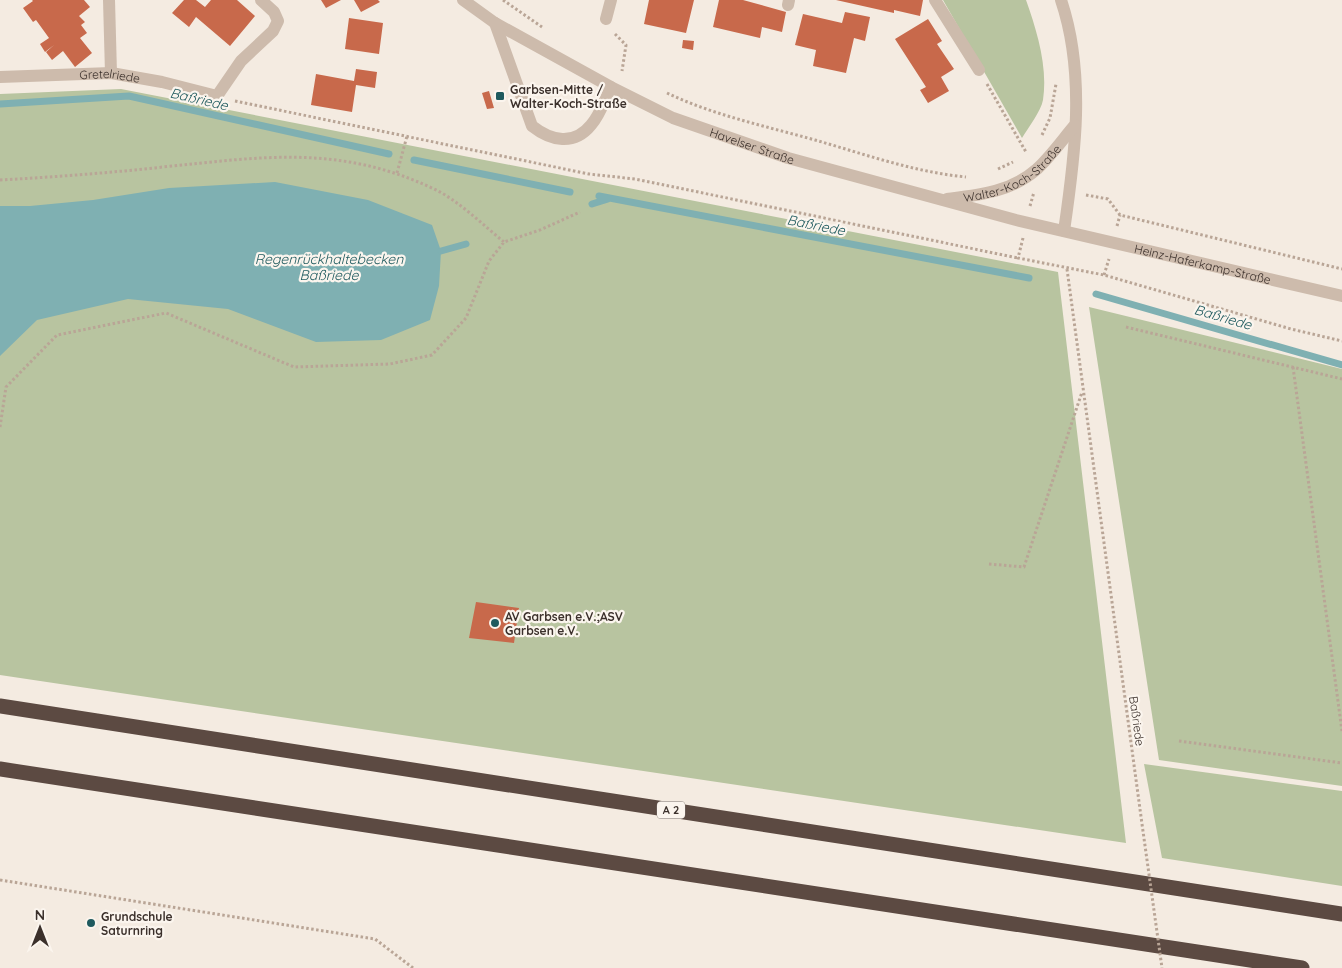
<svg xmlns="http://www.w3.org/2000/svg" width="1342" height="968" viewBox="0 0 1342 968" font-family="Quicksand,sans-serif">
<style>
.green{fill:#b8c4a0}
.water{fill:#7fb0b2}
.lines{fill:none;stroke-linecap:round;stroke-linejoin:round}
.stream{stroke:#7fb0b2;stroke-width:7}
.building{fill:#c8694b}
.path{stroke:#b9a596;stroke-width:3;stroke-dasharray:2.5 2.5;stroke-linecap:butt}
.minor{stroke:#cdbbac;stroke-width:12}
.highway{stroke:#5c4a42;stroke-width:15}
.path-bridge{stroke:#b9a596;stroke-width:3;stroke-dasharray:2.5 2.5;stroke-linecap:butt}
.poi-dot{fill:#1f5a5e;stroke:#fbf5ee;stroke-width:2}
.labels{text-anchor:middle;dominant-baseline:central;stroke-width:4.5;stroke-linejoin:round;paint-order:stroke}
.shield{fill:#fbf5ee;stroke:#756b66;stroke-width:1}
.shield-label{font-size:11px;font-weight:bold;fill:#3b302b}
.street-label{font-size:12px;fill:#3b302b;stroke:#fbf5ee}
.poi-label{font-size:12px;font-weight:bold;fill:#3b302b;stroke:#fbf5ee;text-anchor:start}
.water-label{font-size:14px;font-style:italic;fill:#1f5a5e;stroke:#fbf5ee}
</style>
<rect width="100%" height="100%" fill="#f4ebe1"/>
<path class="green" d="M943,0H1026C1037,31 1048,67 1043,100C1041,111 1028,128 1022,138Z
M121,89L1058,272L1126,843L0,675V94Z
M1089,307L1342,369V786L1159,760Z
M1144,764L1342,791V886L1162,858Z"/>
<path class="water" d="M275,182L368,200L432,225L441,251L439,286L430,320L381,340L316,342L228,309L128,299L37,320L0,356V206H30L93,200L169,188Z"/>
<g class="lines">
<path class="stream" d="M0,104L129,96L389,154
M414,160L570,192
M599,196L1029,278
M592,204L608,199
M441,251L466,244
M1096,294L1342,365"/>
</g>
<path class="building" d="M32,0H84L90,7L79,16L85,22L81,25L87,33L80,38L92,53L75,67L63,51L52,60L46,52L54,45L45,52L40,44L49,38L36,20L33,22L23,8L33,1Z
M184,0H196L205,7L211,0H237L255,16L230,46L196,17L189,27L172,13Z
M321,0H341L326,8Z
M354,0H378L380,2L361,12Z
M649,0H694L686,33L644,24Z
M719,0H743L786,12L782,32L762,27L760,38L713,27Z
M836,0H923L920,16L894,10V13Z
M845,12L870,17L865,41L854,38L846,73L813,66L816,50L795,45L803,14L842,23Z
M349,18L383,23L379,54L345,49Z
M928,19L942,41L937,44L954,69L941,77L949,91L928,103L920,90L926,87L895,39Z
M683,40L694,41L693,50L682,48Z
M356,69L377,72L375,88L356,85L352,112L311,105L316,74L354,81Z
M489,91L494,108L487,109L482,93Z
M476,602L519,608L514,643L469,638Z"/>
<g class="lines">
<path class="path" d="M503,0L542,27
M615,34L626,45L622,71
M987,84L1026,152
M667,93C713,115 765,126 815,140C864,154 914,172 966,177
M235,101L589,174L635,179L1018,258
M1042,135L1050,118L1056,84
M998,169L1013,162
M397,173L407,136
M0,180C54,177 108,173 163,167C262,157 339,144 434,189C458,200 483,225 504,242
M1086,195L1108,199L1120,215L1342,269
M1030,206L1034,192
M1117,226L1120,215
M1023,238L1018,258L1104,275L1291,329L1342,341
M1067,269L1142,824
M1104,275L1109,259
M1126,327L1342,379
M1293,367L1342,731
M0,427L6,387L57,335L166,313L294,367L390,364L432,355L466,318L489,261L504,242L540,230L580,212
M989,564L1024,567L1082,392
M1179,741L1342,763
M0,880L375,939L413,968"/>
<g class="minor">
<path d="M109,0L111,73"/>
<path id="s1" d="M463,0L495,23L611,87L673,118L788,158L1016,220L1342,296"/>
<path d="M935,0L979,70"/>
<path d="M1061,0C1086,74 1075,156 1064,231"/>
<path d="M788,5L789,0"/>
<path d="M606,19L611,0"/>
<path d="M495,23L532,126C551,141 574,146 591,125C600,115 605,99 611,87"/>
<path id="s2" d="M0,77L111,73L162,82L217,96L241,61L273,31L278,21L274,12L261,0"/>
<path id="s3" d="M947,199C979,195 1011,192 1037,169C1051,156 1063,139 1075,125"/>
</g>
<path class="highway" d="M0,706L1342,914
M0,769L1302,968"/>
<path class="path-bridge" d="M1142,824L1162,968"/>
</g>
<g class="poi-dot">
<rect x="495" y="91" width="10" height="10" rx="2.5"/>
<circle cx="495" cy="623" r="5"/>
<circle cx="91" cy="923" r="5"/>
</g>
<g class="labels">
<rect class="shield" x="657" y="801.5" width="28" height="17" rx="4"/>
<g class="shield-label">
<text x="671" y="810">A 2</text>
</g>
<g class="street-label">
<text stroke="none"><textPath href="#s2" startOffset="110">Gretelriede</textPath></text>
<text stroke="none"><textPath href="#s1" startOffset="325">Havelser Straße</textPath></text>
<text stroke="none"><textPath href="#s3" startOffset="72">Walter-Koch-Straße</textPath></text>
<text stroke="none"><textPath href="#s1" startOffset="791">Heinz-Haferkamp-Straße</textPath></text>
<text transform="translate(1137 721) rotate(82)">Baßriede</text>
</g>
<g class="poi-label">
<text x="510" y="89">Garbsen-Mitte /<tspan x="510" dy="14">Walter-Koch-Straße</tspan></text>
<text x="505" y="616">AV Garbsen e.V.;ASV<tspan x="505" dy="14">Garbsen e.V.</tspan></text>
<text x="101" y="916">Grundschule<tspan x="101" dy="14">Saturnring</tspan></text>
</g>
<g class="water-label">
<text transform="translate(199 99) rotate(13)">Baßriede</text>
<text transform="translate(816 225) rotate(11)">Baßriede</text>
<text x="329" y="259">Regenrückhaltebecken<tspan x="329" dy="16">Baßriede</tspan></text>
<text transform="translate(1223 317) rotate(16)">Baßriede</text>
</g>
</g>
<g transform="translate(40 928)" stroke="#fbf5ee" stroke-width="4" paint-order="stroke">
<path d="M0-4L9 19L0 12L-9 19Z" fill="#3b302b"/>
<text y="-8" font-size="14" font-weight="bold" text-anchor="middle" fill="#3b302b">N</text>
</g>
</svg>
